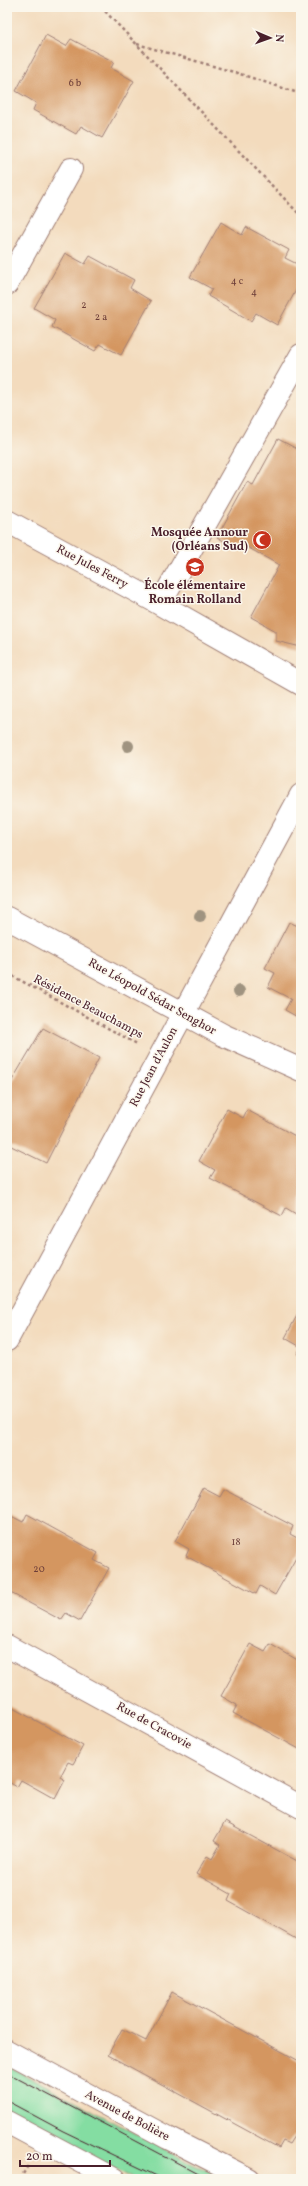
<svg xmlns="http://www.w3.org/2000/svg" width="308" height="2186" viewBox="0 0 308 2186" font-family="Vollkorn,serif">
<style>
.green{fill:#84dda2;stroke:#677e66}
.building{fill:#d49660}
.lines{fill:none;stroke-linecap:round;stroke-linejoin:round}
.minor-casing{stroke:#9e7d74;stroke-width:24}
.path{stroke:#9e7d74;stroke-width:2.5;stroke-dasharray:3 3;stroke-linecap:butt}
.minor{stroke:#fff;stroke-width:22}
.tram{stroke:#4a1f2b;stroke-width:1}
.tree{fill:#9f9380}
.labels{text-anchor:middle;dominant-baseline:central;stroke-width:3;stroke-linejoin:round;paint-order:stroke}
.number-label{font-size:10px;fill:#6c3d38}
.poi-label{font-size:12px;font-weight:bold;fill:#4a1f2b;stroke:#fbf7ec;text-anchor:end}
.street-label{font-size:12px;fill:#4a1f2b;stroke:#fbf7ec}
</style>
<rect width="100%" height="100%" fill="#fbf7ec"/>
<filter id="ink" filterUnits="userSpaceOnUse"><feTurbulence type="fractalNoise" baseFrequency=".025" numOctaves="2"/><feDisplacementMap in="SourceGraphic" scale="8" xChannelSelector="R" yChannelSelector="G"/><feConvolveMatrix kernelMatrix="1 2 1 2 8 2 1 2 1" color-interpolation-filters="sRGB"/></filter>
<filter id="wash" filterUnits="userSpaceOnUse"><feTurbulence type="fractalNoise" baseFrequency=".012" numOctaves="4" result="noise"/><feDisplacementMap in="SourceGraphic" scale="16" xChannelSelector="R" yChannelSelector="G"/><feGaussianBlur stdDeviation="0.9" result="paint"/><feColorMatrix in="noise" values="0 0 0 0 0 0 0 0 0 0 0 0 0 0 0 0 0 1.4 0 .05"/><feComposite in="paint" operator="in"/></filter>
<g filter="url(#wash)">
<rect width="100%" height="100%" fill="#f3dbbd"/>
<path class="green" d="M7,2065L194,2165L229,2179H133L7,2111Z"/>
<g id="blocks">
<path class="building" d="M46,35L66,46L71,39L114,62L111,68L134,81L102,138L81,126L76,134L33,110L36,103L16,91Z
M221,222L242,235L246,227L289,250L285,258L301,266V281L277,325L256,313L251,321L208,296L212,289L190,277Z
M65,253L85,264L90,256L134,280L130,288L151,301L121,355L100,344L95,351L52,327L55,320L34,308Z
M278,439L301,451V647L276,641V631L251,617L279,565L240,543L237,549L217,537L247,482L253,485Z
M301,920V1019L285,1010L291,999L268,987L275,973L265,968L289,922L298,926Z
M43,1028L99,1058L46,1163L7,1144V1089Z
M227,1109L243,1118L247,1110L301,1139V1217L286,1208L282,1216L210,1178L215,1170L199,1161Z
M301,1308V1356L297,1354L301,1347L285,1338Z
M204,1488L219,1496L223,1489L293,1526L290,1534L301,1540V1549L275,1595L260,1586L256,1594L186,1556L189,1549L175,1541Z
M7,1514L23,1522L27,1514L98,1553L94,1560L109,1568L80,1621L66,1613L61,1620L7,1591Z
M250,1644L265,1652L270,1644L301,1662V1750L233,1713L237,1705L221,1696Z
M7,1705L83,1746L73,1764L68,1762L60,1777L65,1780L55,1799L21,1780L17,1787L7,1781Z
M225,1822L301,1863V1931L296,1939L228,1901L231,1894L196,1874L207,1856L212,1859L220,1845L214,1841Z
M172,1992L301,2062V2135L299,2139L294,2136L289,2144L283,2141L279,2148L108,2055L122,2029L146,2041Z"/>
</g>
</g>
<g filter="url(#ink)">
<use href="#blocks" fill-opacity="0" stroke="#9e7d74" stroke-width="1"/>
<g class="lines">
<defs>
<path id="minor" d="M7,284L71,169
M7,521L151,599L301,684
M160,604L301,355
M7,918L223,1035L301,1070
M7,1340L301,795
M7,1646L301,1807
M7,2051L168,2138L249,2179
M7,2122L114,2179"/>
</defs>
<use href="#minor" class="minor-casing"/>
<path class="path" d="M101,7L301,216
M7,12L10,7
M137,44L237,73L301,94
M7,973L137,1044
M20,2179L29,2164"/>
<use href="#minor" class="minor"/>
<path class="tram" d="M7,2073L208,2179
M7,2101L63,2131L163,2179"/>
</g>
<g class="tree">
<circle cx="128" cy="746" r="6"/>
<circle cx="200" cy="916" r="6"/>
<circle cx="239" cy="991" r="6"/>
</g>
</g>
<defs>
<symbol id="mosque-disc" viewBox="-11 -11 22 22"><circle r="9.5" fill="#c8321e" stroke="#fbf7ec"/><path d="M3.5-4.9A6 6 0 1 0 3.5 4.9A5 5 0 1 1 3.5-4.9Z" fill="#fff"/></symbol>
<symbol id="school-disc" viewBox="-11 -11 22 22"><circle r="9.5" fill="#c8321e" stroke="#fbf7ec"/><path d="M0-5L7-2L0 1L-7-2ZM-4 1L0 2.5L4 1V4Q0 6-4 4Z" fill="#fff"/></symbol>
</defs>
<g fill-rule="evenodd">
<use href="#mosque-disc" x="251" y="529" width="22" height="22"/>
<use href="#school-disc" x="184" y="556" width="22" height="22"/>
</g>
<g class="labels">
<g class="number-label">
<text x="75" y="83">6 b</text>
<text x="237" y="281">4 c</text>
<text x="254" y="292">4</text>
<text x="84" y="305">2</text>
<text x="101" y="317">2 a</text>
<text x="236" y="1542">18</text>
<text x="39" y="1569">20</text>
</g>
<g class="poi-label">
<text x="248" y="533">Mosquée Annour<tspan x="248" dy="14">(Orléans Sud)</tspan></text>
<text x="195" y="586" text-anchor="middle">École élémentaire<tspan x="195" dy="14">Romain Rolland</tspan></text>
</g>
<g class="street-label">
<text transform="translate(92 567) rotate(28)">Rue Jules Ferry</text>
<text transform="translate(152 997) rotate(29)">Rue Léopold Sédar Senghor</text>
<text transform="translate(88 1007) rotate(28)">Résidence Beauchamps</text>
<text transform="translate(154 1067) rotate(-62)">Rue Jean d'Aulon</text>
<text transform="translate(154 1726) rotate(29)">Rue de Cracovie</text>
<text transform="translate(127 2116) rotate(28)">Avenue de Bolière</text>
</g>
</g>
<rect width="308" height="2186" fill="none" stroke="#fbf7ec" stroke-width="24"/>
<g transform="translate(270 38) rotate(92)" stroke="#fbf7ec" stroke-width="3" paint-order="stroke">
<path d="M0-3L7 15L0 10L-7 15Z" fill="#4a1f2b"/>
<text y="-6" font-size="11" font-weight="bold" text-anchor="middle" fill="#4a1f2b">N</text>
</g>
<path d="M20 2160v6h90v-6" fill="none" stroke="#4a1f2b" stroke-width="2"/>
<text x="26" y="2160" font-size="12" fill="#4a1f2b" stroke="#fbf7ec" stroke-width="3" paint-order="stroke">20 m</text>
</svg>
